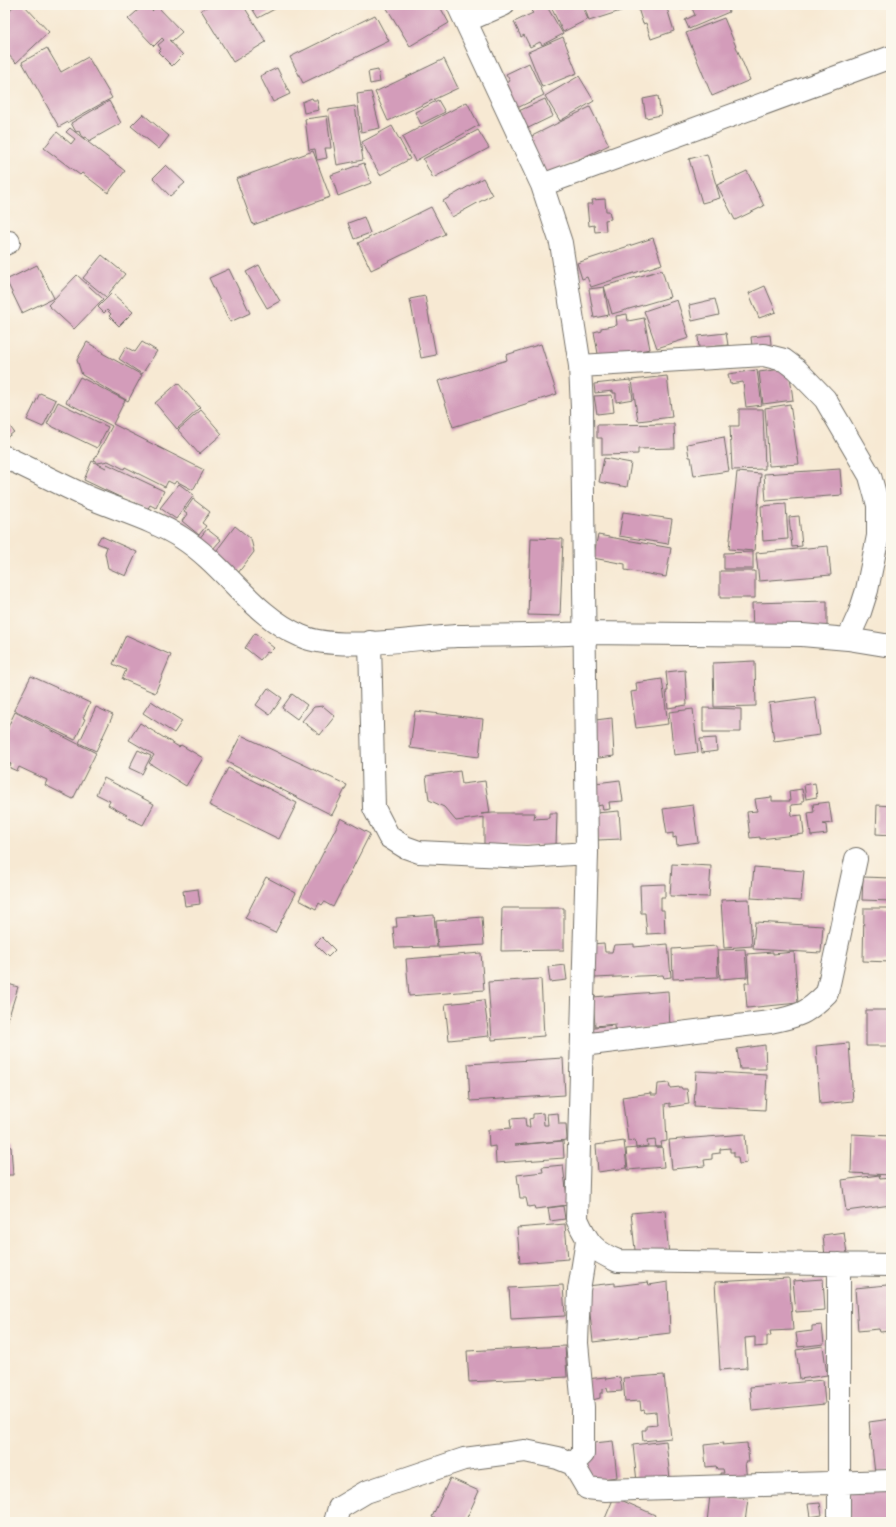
<svg xmlns="http://www.w3.org/2000/svg" width="896" height="1527" viewBox="0 0 896 1527" font-family="'EB Garamond',serif">
<style>
.building{fill:#d39cba}
.lines{fill:none;stroke-linecap:round;stroke-linejoin:round}
.minor-casing{stroke:#726e66;stroke-width:24}
.minor{stroke:#fff;stroke-width:22}
</style>
<rect width="100%" height="100%" fill="#fbf7ec"/>
<filter id="ink" filterUnits="userSpaceOnUse"><feTurbulence type="fractalNoise" baseFrequency=".025" numOctaves="2"/><feDisplacementMap in="SourceGraphic" scale="8" xChannelSelector="R" yChannelSelector="G"/><feConvolveMatrix kernelMatrix="1 2 1 2 8 2 1 2 1" color-interpolation-filters="sRGB"/></filter>
<filter id="wash" filterUnits="userSpaceOnUse"><feTurbulence type="fractalNoise" baseFrequency=".012" numOctaves="4" result="noise"/><feDisplacementMap in="SourceGraphic" scale="16" xChannelSelector="R" yChannelSelector="G"/><feGaussianBlur stdDeviation="0.9" result="paint"/><feColorMatrix in="noise" values="0 0 0 0 0 0 0 0 0 0 0 0 0 0 0 0 0 1.4 0 .05"/><feComposite in="paint" operator="in"/></filter>
<g filter="url(#wash)">
<rect width="100%" height="100%" fill="#f7e9d3"/>
<g id="blocks">
<path class="building" d="M15,5H24L49,32L16,63L5,51V14Z
M144,5H147L152,11L157,6L182,32L172,41L169,40L183,55L172,66L158,52L161,49L158,45L164,40L162,38L154,46L128,19Z
M210,5H243L266,42L233,62L201,10Z
M250,5H282L258,18Z
M385,5H439L449,23L410,46Z
M543,5H546L563,34L542,45L540,42L530,47L524,35L521,37L514,22L533,13L531,11Z
M550,5H581L588,19L563,32Z
M584,5H632L633,7L589,21Z
M637,5H666L674,31L651,39L646,23L643,24Z
M678,5H726L729,12L689,29L685,20L695,15L691,6L681,10Z
M375,15L389,41L303,83L290,57Z
M724,18L750,80L712,96L686,33Z
M563,37L577,73L542,87L528,52Z
M47,48L61,72L88,57L112,98L59,127L22,62Z
M444,59L458,88L388,121L375,92Z
M529,63L544,95L513,110L501,85L510,81L506,74Z
M277,68L290,94L273,102L260,76Z
M378,70L380,82L370,84L368,72Z
M579,76L594,101L560,121L545,96Z
M371,92L380,128L361,132L357,94Z
M658,96L661,115L646,118L643,99Z
M312,98L313,100H317L319,110L304,113L302,102Z
M545,99L553,116L520,132L512,114Z
M438,100L445,112L421,124L415,112Z
M109,101L121,123L89,141L86,137L84,138L81,136L79,131L76,132L71,123Z
M467,102L479,125L415,161L402,137Z
M355,106L363,160L337,165L328,110Z
M590,107L609,145L544,176L526,139Z
M143,114L169,136L159,149L131,126Z
M327,116L331,148H325L327,158L317,160L315,149L309,150L305,119Z
M392,126L410,159L380,175L362,142Z
M70,128L125,171L108,193L82,173L80,175L44,148L57,132L71,144L75,139L66,132Z
M478,130L489,148L433,178L423,159Z
M313,151L330,197L253,225L236,179Z
M707,154L720,198L702,203L689,159Z
M364,163L371,183L338,196L331,175Z
M166,165L185,183L170,196L153,178Z
M747,171L764,206L735,220L717,185Z
M483,178L492,195L452,217L443,201Z
M605,199L606,211H609L611,219L605,220L606,231L595,232L594,225L589,226L587,204H593L592,200Z
M431,207L445,234L371,270L358,243Z
M364,217L370,233L354,239L348,223Z
M653,238L662,264L591,287L587,277L582,279L577,263Z
M102,255L125,274L106,297L83,278Z
M37,265L54,298L22,313L6,280Z
M259,265L280,301L267,308L246,272Z
M229,269L250,313L230,322L209,278Z
M662,270L670,297L612,314L604,286Z
M77,275L103,299L74,329L48,305Z
M765,286L776,312L759,318L749,293Z
M604,287L609,315L594,318L589,289Z
M112,293L133,312L119,326L109,316L111,314L107,310L104,313L98,307Z
M425,296L436,355L421,358L410,299Z
M715,299L719,315L692,321L689,305Z
M677,300L689,338L657,348L644,311Z
M627,314L628,321L644,318L650,349L599,359L594,332L601,330V328L617,325L616,316Z
M726,333L728,345L699,348L698,336Z
M770,335L772,353L753,355L751,337Z
M87,342L103,352L102,353L142,375L128,401L82,375L77,360Z
M142,342L157,351L142,374L119,359L126,347L135,352Z
M541,344L557,394L453,427L438,381L507,360L506,355Z
M789,368L793,400L763,404L759,372Z
M757,370L762,405L746,407L743,382L730,384L728,374Z
M667,376L672,417L638,421L632,380Z
M80,377L125,400L113,424L204,470L193,490L176,481L174,484L168,481L165,487L125,467L124,469L108,461L98,463L94,460L112,426L66,402Z
M630,380L633,399L616,402V393H613V391L595,393L594,384Z
M178,383L200,408L177,429L155,403Z
M40,393L56,400L43,427L27,420Z
M612,395L614,412L597,414L594,396Z
M58,402L108,427L97,448L47,424Z
M790,404L799,464L769,466L765,408Z
M739,409H763L765,469L732,470L730,426H739Z
M201,410L222,434L199,454L178,430Z
M5,420L14,432L5,439Z
M674,424L675,448L638,449V454L602,455V438H597V425Z
M724,437L729,471L694,476L691,457H689L687,444Z
M604,458L631,463L627,487L599,482Z
M92,461L106,468L107,464L164,491L156,508L150,505L147,510L84,480Z
M840,469L842,495L766,501L764,474Z
M737,472L761,474L754,551L729,549Z
M179,484L194,495L176,519L160,508Z
M193,499L210,512L202,523L206,526L199,535L182,521L187,514L184,512Z
M786,504L788,539L763,541L761,506Z
M623,512L672,519L668,544L619,536Z
M799,516L802,546L792,547L789,517Z
M235,526L251,539L254,552L238,573L214,554Z
M207,529L221,540L211,551L198,540Z
M598,535L671,548L666,577L625,570V564L593,558Z
M101,536L137,552L126,576L108,568L105,553L107,547L97,543Z
M531,538L563,539L560,616L528,615Z
M828,546L831,575L759,581L756,553Z
M753,552V569H724V553Z
M720,571H755V598H720Z
M827,601V630L753,632L752,603Z
M255,633L274,648L269,653L267,652L260,660L245,648Z
M126,635L171,655L155,693L122,679L126,670L113,664Z
M755,661L756,706L714,707L713,663Z
M685,670L687,705L668,708L666,691H668L666,672Z
M31,676L90,703L83,718L85,719L75,740L14,710Z
M662,679L668,724L636,728L631,692L637,691L636,683Z
M268,688L282,698L270,715L256,705Z
M292,694L307,705L297,719L282,708Z
M815,697L820,735L774,741L769,703Z
M151,701L182,721L174,733L143,713Z
M323,706L335,716L320,735L302,721L314,707Z
M96,707L113,715L96,751L79,743Z
M703,708L741,709V732H703Z
M693,709L698,752L674,755L669,712Z
M415,711L483,719L479,757L410,748Z
M15,712L96,753L73,799L45,785L47,780L19,767L17,771L10,768L11,764L5,762V733Z
M612,718L614,756L592,759L587,721Z
M140,723L179,747L181,745L203,758L186,786L149,763L154,755L129,740Z
M241,735L347,785L332,815L227,762Z
M716,738L717,751L702,753L700,739Z
M138,750L151,756L142,774L129,768Z
M228,768L297,803L279,839L209,805Z
M460,771L462,784L485,781L490,813L481,814L493,813H535L534,819L549,818V813H557L556,846H484V817L456,821L444,807L429,800L426,776Z
M104,778L154,804L143,825L126,817L127,815L108,805L110,801L96,794Z
M620,780L623,801L609,802L610,809L603,810L602,805L592,807L588,784Z
M815,783L817,797L806,799L804,785Z
M802,789L804,801H802V804L791,805L792,816L802,815L804,834L760,839V837L750,838L747,812L757,811L755,799L772,797V801H790L789,791Z
M829,802L832,823L823,824L826,825L827,834L811,836L808,813L814,812L813,804Z
M693,805L698,842L677,845L676,837L673,838V833L667,834L663,809Z
M877,805L891,806V835L876,834Z
M619,811L621,839L598,840L596,813Z
M341,818L370,834L333,907L324,902L322,905L319,903L316,909L299,900Z
M672,864L711,866L709,897L670,896Z
M754,867L804,871L801,901L751,898Z
M266,877L296,893L275,933L245,918Z
M863,877L891,878V901L862,900Z
M665,884V897H661V910H664L665,933L647,934L645,913H641L640,885Z
M198,889L200,904L185,906L183,891Z
M749,899L752,946L724,948L721,900Z
M502,908H564V950L501,951Z
M864,908H891V962L863,961Z
M434,915L437,947L395,948L393,927H397L396,918Z
M482,917L484,945L438,948L436,921Z
M755,922L823,926L821,953L753,949Z
M322,937L335,950L328,957L315,944Z
M604,943L605,952H612L614,945L634,944V947L668,944L671,977L664,978L663,975L595,978L592,944Z
M717,946L718,977L673,979L672,949Z
M745,949L747,977L720,979L718,950Z
M773,952V954L794,952L798,1003L747,1008L745,983H749L747,954Z
M481,953L484,990L409,996L406,959Z
M565,965L567,980L550,982L548,967Z
M541,979L544,1036L492,1040L488,982Z
M5,983L18,987L5,1029Z
M668,991L670,1026L615,1030L616,1024L595,1026L593,997Z
M484,1000L489,1036L449,1040L445,1004Z
M866,1010H891V1046H866Z
M614,1025L615,1039L586,1042L585,1028Z
M849,1043L853,1101L820,1104L816,1046Z
M765,1045L766,1069H740L737,1049Z
M563,1058L565,1095L470,1101L468,1064Z
M696,1071L767,1075L765,1110L694,1106Z
M669,1083L670,1088L681,1087L682,1089H687L689,1104L670,1107V1103L665,1104L667,1141L661,1142L662,1147H656L655,1140L647,1141L648,1146L636,1148L635,1140L628,1141L622,1097L651,1093V1095H657L658,1084Z
M543,1113L544,1125H548L547,1114L558,1113L559,1124H566L567,1140L515,1145L563,1141L564,1158L496,1163L495,1146L489,1147L488,1130L511,1128L510,1119L525,1118L526,1127H530L529,1119L533,1118V1114Z
M745,1134L747,1163L739,1164L738,1157H734V1152H730V1148L720,1149V1153L712,1154V1159L704,1160L705,1166L672,1169L669,1140Z
M852,1134L891,1136V1175L851,1173Z
M624,1141L627,1168L598,1172L596,1145Z
M5,1145L11,1147L13,1175H5Z
M649,1147H662L664,1167L628,1170L626,1149Z
M563,1165L568,1205L535,1209L534,1206L528,1207L526,1198H520L517,1175L543,1172L542,1167Z
M879,1175L880,1179L891,1178V1205L846,1211L842,1180Z
M563,1206L565,1219L550,1221L548,1208Z
M665,1210L669,1256L636,1259L631,1213Z
M565,1224L568,1259L520,1263L517,1228Z
M844,1232L847,1254L825,1257L823,1235Z
M789,1278L793,1330L770,1331L771,1336H767V1346L755,1347V1337L745,1338L747,1368L720,1370L715,1282Z
M823,1279L825,1310L796,1312L793,1281Z
M648,1282L649,1285L668,1282L670,1333L593,1342L587,1286L615,1283V1286Z
M563,1285L565,1316L511,1319L509,1288Z
M887,1285L888,1288L891,1287V1331L880,1332L879,1329L858,1331L855,1288Z
M822,1325L824,1344L798,1347L796,1333L812,1331V1326Z
M565,1346L567,1377L469,1382L467,1351Z
M823,1346L827,1375L800,1379L796,1350Z
M664,1375L671,1438L643,1441L642,1430H646V1426L657,1425L656,1412L645,1413L644,1410L641,1411L640,1401L625,1402L623,1378Z
M605,1377L606,1379L620,1377L622,1391L608,1392L607,1388L603,1389V1393H600V1398L589,1401L587,1379Z
M823,1380L825,1404L752,1411L750,1387Z
M891,1419V1471L875,1473L869,1422Z
M613,1441L617,1477L587,1481L585,1444Z
M666,1441L670,1479L637,1482L633,1445Z
M723,1443L722,1445L747,1443L749,1462H745L747,1480L721,1483L720,1473H724L723,1469H717L716,1466L706,1467L704,1445Z
M450,1478L479,1491L465,1522H442L432,1517Z
M891,1483V1522H849V1492Z
M710,1495L748,1499L745,1522H707Z
M614,1497L655,1515L652,1522L604,1521Z
M820,1503L822,1515L810,1517L808,1504Z"/>
</g>
</g>
<g filter="url(#ink)">
<use href="#blocks" fill-opacity="0" stroke="#726e66" stroke-width="1"/>
<g class="lines">
<defs>
<path id="minor" d="M458,5L542,185L561,243L580,366L582,408L587,853L577,1219C588,1243 593,1251 618,1261L891,1265
M466,21L503,5
M542,185L891,57
M5,244L9,242
M5,457C33,470 60,484 88,497C118,510 154,520 182,538C226,566 252,615 301,636C336,652 416,638 456,636C499,635 541,636 583,633L802,635L848,639L860,612L867,590L878,536V505L870,476L825,399L796,369L784,360L764,355L580,366
M848,639L891,646
M370,642L374,808L389,837L405,847L419,852L527,857L587,853
M582,1045L770,1022C799,1016 806,1014 827,993L856,859
M839,1264V1522
M573,1464L587,1488L606,1490L891,1481
M335,1522L339,1508L366,1492L464,1459L525,1451L558,1458L573,1464L583,1454V1407L577,1343L579,1290L587,1240"/>
</defs>
<use href="#minor" class="minor-casing"/>
<use href="#minor" class="minor"/>
</g>
</g>
<rect width="896" height="1527" fill="none" stroke="#fbf7ec" stroke-width="20"/>
</svg>
